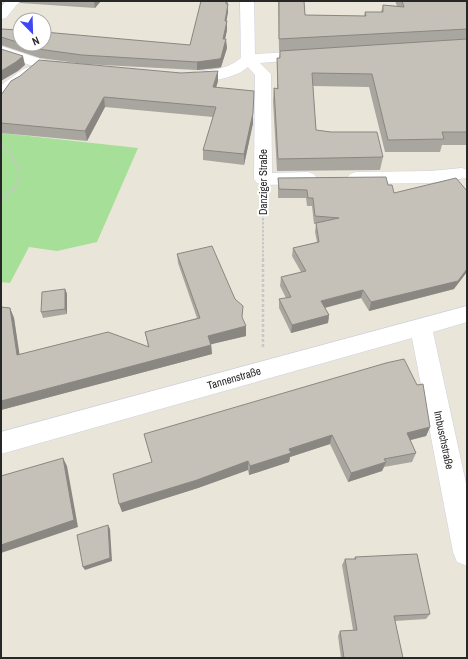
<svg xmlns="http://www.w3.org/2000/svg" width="468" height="659" viewBox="0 0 468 659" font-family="'Archivo Narrow',sans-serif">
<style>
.green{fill:#a6df97}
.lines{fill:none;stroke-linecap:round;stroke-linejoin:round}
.minor-casing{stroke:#cfd0e0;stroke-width:1}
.path-far1{stroke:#c7c7c7;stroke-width:2;stroke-dasharray:2.5 1.5;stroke-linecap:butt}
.path{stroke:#c7c7c7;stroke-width:2.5;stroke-dasharray:3 2;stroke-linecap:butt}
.minor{fill:#fff;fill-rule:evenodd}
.wall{fill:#a9a69f}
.shaded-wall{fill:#8a8782}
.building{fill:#c5c1b9;stroke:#8a8782}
.labels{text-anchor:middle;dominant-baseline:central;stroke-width:4;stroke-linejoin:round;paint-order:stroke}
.street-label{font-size:11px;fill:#272727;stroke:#fff}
</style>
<rect width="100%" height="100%" fill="#eae5d9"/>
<path class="green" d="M1,133L138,148L97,242L57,251L29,247L10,283L1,282Z"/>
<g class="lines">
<defs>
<path id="minor" d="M6,1H20L6,18L1,19V7Z
M240,1H254L255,54L308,51L313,52L315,55L313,58L308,59L260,63L271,74L272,173L308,172L314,174L317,178L314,182L308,184L263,185L257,183L254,179L255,75L248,67C233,80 206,82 187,82L182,80L179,77L182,74C203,69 223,73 241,58Z
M1,46L41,59L71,64L73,67L71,70L66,71L33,66L1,55Z
M29,67L34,68L36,71C29,82 14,92 1,96V85C10,80 20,69 29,67Z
M462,168L467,170V178L431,183L356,184L350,182L347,178L350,174L356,172L431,171Z
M467,306V322L433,332L467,488V566L457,562L453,552L412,338L1,454V432Z"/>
</defs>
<use href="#minor" class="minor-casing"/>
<path class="path-far1" d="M1,145C13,154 25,172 15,187C12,192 6,196 1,200
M263,198V260"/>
<path class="path" d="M263,259V347"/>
<use href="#minor" class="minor"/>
</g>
<path class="wall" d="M19,1H101L95,8L20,3Z
M201,1H228V12L226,21H227V30L225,39L227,48L221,67L220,68L197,70L84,64L40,58L1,45V29L20,30V44L190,45Z
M278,1H304L305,15L364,16L365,12H381L383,5L397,6L395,1H467V145H442L440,152H385L369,87L313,86L316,130L383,157L380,170L277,171L273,101L274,88H277V58H279L280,51H279Z
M218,81L216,88L253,123L244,165L203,160V150L213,117L105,107L87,141L1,133V95Z
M278,178L388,185L454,289L369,311L361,298L325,308L329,315L328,323L291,333L279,308V299L286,298L280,286L281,277L301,272L292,256L293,248L317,242L315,232L316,224H314L312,206H307L306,198H278Z
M177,254L242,318L246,336L211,344L212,354L1,410V307L10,308L14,318L19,354L148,347L145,332L197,318L178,263Z
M65,289L67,294V314L43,318L41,312Z
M430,427L426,436L410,440L416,453L412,462L384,467L382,471L348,482L330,444L290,457L289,462L249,475L248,470L198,488L122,512L152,462L144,434Z
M355,557L430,614L426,619L395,621L403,658H341L338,636L340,631L353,630L342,565L345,559H354Z"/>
<path class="shaded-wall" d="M94,1H101L95,8Z
M228,4V12L225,30V21Z
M227,21V30L223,48V39Z
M226,39L227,48L221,67L197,70V62Z
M23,56L25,65L18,71L1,81V71Z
M218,71V81L213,97V87Z
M104,97L105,107L87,141L85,131Z
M253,113V123L244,165V154Z
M467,269V272L454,289L369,311L371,302Z
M65,289L67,294V314L65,309Z
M363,290L361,298L320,309L321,301Z
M10,308L14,318L21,364L17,355Z
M329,315L328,323L291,333L292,325Z
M246,326V336L208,345V336Z
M211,345L212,354L1,410V401Z
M430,427L426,436L403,442L407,433Z
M332,435L330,444L290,457L289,462L249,475L250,466L289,449Z
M63,458L67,466L78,527L1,553V545Z
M248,461V470L198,488L122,512L119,504Z
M386,462L382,471L348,482L351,473Z
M108,525L110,529L112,561L85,570L83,567Z"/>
<path class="building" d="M201,1H226V4H228L225,21H227L223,39H226L221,58L219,59L197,62L82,55L38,49L22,44H44V32L190,45Z
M279,1H304L305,15L366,16L365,12H383V5L404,7L402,1H467V29L279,39Z
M1,29L20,30V43L1,37Z
M467,39V132H442L444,139L388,140L372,74L312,73L316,130L331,132H377L383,157L278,159L274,88L278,89L277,58H280V51Z
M1,49L23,56L16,62L1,71Z
M39,60L181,73L218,71L213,87L254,91L253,113L244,154L203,150L216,107L104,97L85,131L1,123V95L11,81L20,76Z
M386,177L388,185H392L394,193L456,178L467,191V269L458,281L371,302L363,290L321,301L329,315L292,325L279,299L291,297L281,277L306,271L293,248L319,242L316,223L339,218L315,216L313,198H308L307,190L279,189L278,178Z
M212,246L235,299L243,306L242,317L246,326L208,336L211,345L1,401V307L10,308L17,355L108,332L149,347L145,332L200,318L177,254Z
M65,289V309L41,312L42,292Z
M404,359L417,385L423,384L430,427L407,433L416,453L384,459L386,462L351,473L332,435L289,449L291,453L250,466L248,461L197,480L119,504L113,474L152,462L144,434L386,363Z
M63,458L74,520L1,545V476Z
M108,525L110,558L83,567L77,535Z
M417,554L430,614L394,616L403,658H344L340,631L357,630L345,559H356L355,557Z"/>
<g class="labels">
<g class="street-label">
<text transform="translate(263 182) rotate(-90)">Danziger Straße</text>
<text transform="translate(234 378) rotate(-16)">Tannenstraße</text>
<text transform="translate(444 440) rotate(78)">Imbuschstraße</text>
</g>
</g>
<rect width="468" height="659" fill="none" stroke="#272727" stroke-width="4"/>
<g transform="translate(32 32) rotate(157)"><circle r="19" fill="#ffffff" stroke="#a9a9a9"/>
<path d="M0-3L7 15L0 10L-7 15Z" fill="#3d47f3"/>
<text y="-6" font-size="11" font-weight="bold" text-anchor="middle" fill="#272727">N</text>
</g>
</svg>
